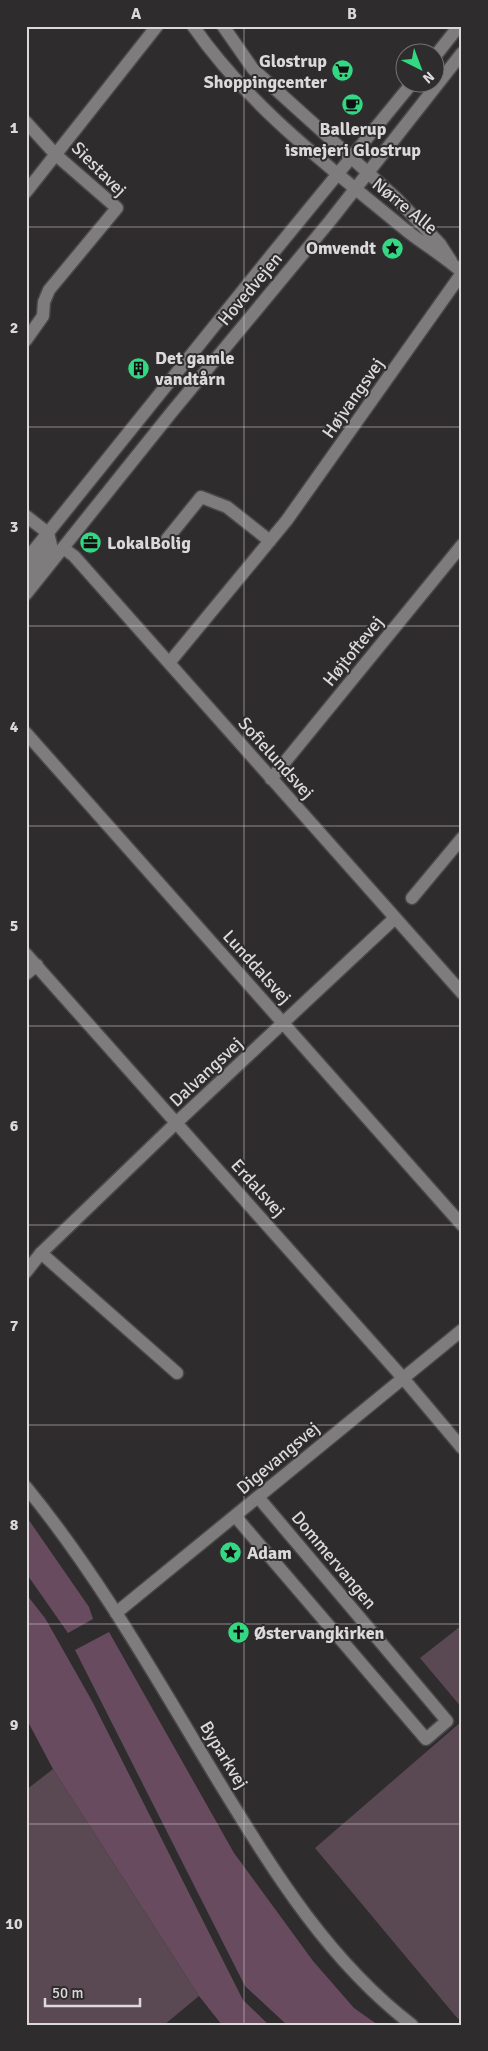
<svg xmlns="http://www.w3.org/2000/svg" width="488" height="2051" viewBox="0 0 488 2051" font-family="Signika,sans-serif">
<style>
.green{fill:#5a4853}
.forest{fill:#694b5f}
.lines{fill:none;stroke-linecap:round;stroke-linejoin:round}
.street-casing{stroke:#4a4749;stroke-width:15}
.secondary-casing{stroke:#4a4749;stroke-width:15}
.street{stroke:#7f7c7e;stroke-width:12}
.secondary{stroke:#7f7c7e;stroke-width:12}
.grid{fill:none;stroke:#dbd9da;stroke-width:1;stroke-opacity:0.55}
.labels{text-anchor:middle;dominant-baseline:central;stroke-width:4;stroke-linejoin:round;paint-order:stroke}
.poi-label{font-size:18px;font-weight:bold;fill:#dbd9da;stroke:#2f2c2e;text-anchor:start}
.street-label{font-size:18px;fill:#dbd9da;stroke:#2f2c2e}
.neatline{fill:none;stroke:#dbd9da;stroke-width:2}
.grid-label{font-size:16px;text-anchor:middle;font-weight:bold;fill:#dbd9da}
</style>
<rect width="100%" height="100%" fill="#2f2c2e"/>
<path class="green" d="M462,1625V1708L420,1658Z
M462,1721V2016L458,2019L315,1848Z
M53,1769L199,1996L164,2025H26V1790Z"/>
<path class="forest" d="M26,1516L89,1607L93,1619L68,1633L26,1573Z
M26,1594L45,1618L92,1701L243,2000L269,2025H222L199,1996L53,1769L26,1718Z
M109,1632L234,1853L313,1961L354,2008L378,2025H287L245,1986L75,1650Z"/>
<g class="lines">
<defs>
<path id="street" d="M26,122L56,155L117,208L49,290L44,302L43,316L26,340
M26,192L157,26
M26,516L48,533
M167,539L201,497L227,507L270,541
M63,548L74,556L462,993
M169,663L287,520L462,273
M26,733L462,1225
M271,779L462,545
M412,898L462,838
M26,954L403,1378L462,1448
M26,974L37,965
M176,1123L395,918
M41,1253L177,1373
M235,1516L426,1739L447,1721L258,1497
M116,1613L462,1330"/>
<path id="secondary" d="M193,26C250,108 331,168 407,231C425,245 445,257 462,272
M223,26L253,69L396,198L440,244L451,261
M436,55L459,26
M26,560L273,253L413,82
M26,578L49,549L51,545L48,533
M26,594L171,413L330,221L462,53
M26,1272L41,1253L176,1123
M26,1487C102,1580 160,1685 222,1787C276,1875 329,1961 412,2025"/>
</defs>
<use href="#street" class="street-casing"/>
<use href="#secondary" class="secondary-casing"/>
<use href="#street" class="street"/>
<use href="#secondary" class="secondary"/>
</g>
<path class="grid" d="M244,26V2025M26,227H462M26,427H462M26,626H462M26,826H462M26,1026H462M26,1225H462M26,1425H462M26,1624H462M26,1824H462"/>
<defs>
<symbol id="supermarket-disc" viewBox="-11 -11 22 22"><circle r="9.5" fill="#32d882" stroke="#2f2c2e"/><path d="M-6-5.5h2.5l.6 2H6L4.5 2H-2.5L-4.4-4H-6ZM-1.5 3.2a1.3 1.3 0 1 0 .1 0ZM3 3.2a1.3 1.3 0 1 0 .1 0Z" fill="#111"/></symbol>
<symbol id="cafe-disc" viewBox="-11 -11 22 22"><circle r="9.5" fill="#32d882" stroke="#2f2c2e"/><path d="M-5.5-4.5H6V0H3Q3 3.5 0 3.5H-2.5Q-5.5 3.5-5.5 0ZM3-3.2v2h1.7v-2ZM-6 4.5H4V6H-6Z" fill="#111"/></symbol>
<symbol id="sight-disc" viewBox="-11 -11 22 22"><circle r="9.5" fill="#32d882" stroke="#2f2c2e"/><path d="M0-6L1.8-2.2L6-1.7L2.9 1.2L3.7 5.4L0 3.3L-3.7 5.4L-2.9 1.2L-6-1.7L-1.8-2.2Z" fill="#111"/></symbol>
<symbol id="building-disc" viewBox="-11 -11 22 22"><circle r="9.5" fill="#32d882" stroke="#2f2c2e"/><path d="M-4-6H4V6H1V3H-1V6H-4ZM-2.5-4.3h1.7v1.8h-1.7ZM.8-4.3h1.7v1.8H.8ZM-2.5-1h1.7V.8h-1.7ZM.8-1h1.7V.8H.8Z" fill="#111"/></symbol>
<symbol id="office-disc" viewBox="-11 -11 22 22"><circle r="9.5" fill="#32d882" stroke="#2f2c2e"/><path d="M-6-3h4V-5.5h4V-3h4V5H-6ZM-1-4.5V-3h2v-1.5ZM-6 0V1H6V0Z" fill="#111"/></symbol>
<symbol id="church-disc" viewBox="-11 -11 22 22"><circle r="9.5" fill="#32d882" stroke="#2f2c2e"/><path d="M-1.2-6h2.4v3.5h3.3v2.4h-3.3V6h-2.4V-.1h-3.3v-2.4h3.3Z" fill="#111"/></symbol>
</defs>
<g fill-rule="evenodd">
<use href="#supermarket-disc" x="330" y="58" width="25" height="25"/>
<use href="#cafe-disc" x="340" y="92" width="25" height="25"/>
<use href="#sight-disc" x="380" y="236" width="25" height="25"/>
<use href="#building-disc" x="126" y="356" width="25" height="25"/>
<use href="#office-disc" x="78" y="530" width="25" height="25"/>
<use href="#sight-disc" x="218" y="1540" width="25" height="25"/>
<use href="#church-disc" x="226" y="1620" width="25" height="25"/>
</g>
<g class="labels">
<g class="poi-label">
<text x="327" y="61" text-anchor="end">Glostrup<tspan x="327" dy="21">Shoppingcenter</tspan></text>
<text x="353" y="129" text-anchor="middle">Ballerup<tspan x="353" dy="21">ismejeri Glostrup</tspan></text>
<text x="376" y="248" text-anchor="end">Omvendt</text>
<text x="155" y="358">Det gamle<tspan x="155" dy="21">vandtårn</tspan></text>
<text x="107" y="543">LokalBolig</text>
<text x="247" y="1553">Adam</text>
<text x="254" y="1633">Østervangkirken</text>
</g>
<g class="street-label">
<text transform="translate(99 169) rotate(45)">Siestavej</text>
<text transform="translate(405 206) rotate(39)">Nørre Alle</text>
<text transform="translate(250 289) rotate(-50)">Hovedvejen</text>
<text transform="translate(353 398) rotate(-55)">Højvangsvej</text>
<text transform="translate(353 651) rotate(-51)">Højtoftevej</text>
<text transform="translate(276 758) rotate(48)">Sofielundsvej</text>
<text transform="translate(257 967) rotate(48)">Lunddalsvej</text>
<text transform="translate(206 1072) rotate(-43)">Dalvangsvej</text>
<text transform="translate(258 1188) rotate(48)">Erdalsvej</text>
<text transform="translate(278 1458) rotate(-40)">Digevangsvej</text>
<text transform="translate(334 1560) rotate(50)">Dommervangen</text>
<text transform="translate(224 1755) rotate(59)">Byparkvej</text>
</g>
</g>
<rect width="488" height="2051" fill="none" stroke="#2f2c2e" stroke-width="55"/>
<g transform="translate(420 68) rotate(138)"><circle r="24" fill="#2f2c2e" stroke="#747173"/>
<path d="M0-4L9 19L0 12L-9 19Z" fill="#32d882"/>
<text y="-8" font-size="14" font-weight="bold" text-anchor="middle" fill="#dbd9da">N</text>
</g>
<path d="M45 1998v8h95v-8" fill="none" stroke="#dbd9da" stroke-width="2.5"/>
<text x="52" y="1998" font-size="15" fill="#dbd9da" stroke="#2f2c2e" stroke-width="4" paint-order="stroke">50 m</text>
<rect x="28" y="28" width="432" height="1996" class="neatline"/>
<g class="grid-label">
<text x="136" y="19">A</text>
<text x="352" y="19">B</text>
<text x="14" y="133">1</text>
<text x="14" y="333">2</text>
<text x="14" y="532">3</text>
<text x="14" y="732">4</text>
<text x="14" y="931">5</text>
<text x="14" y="1131">6</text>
<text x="14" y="1331">7</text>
<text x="14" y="1530">8</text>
<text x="14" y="1730">9</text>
<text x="14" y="1929">10</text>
</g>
</svg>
